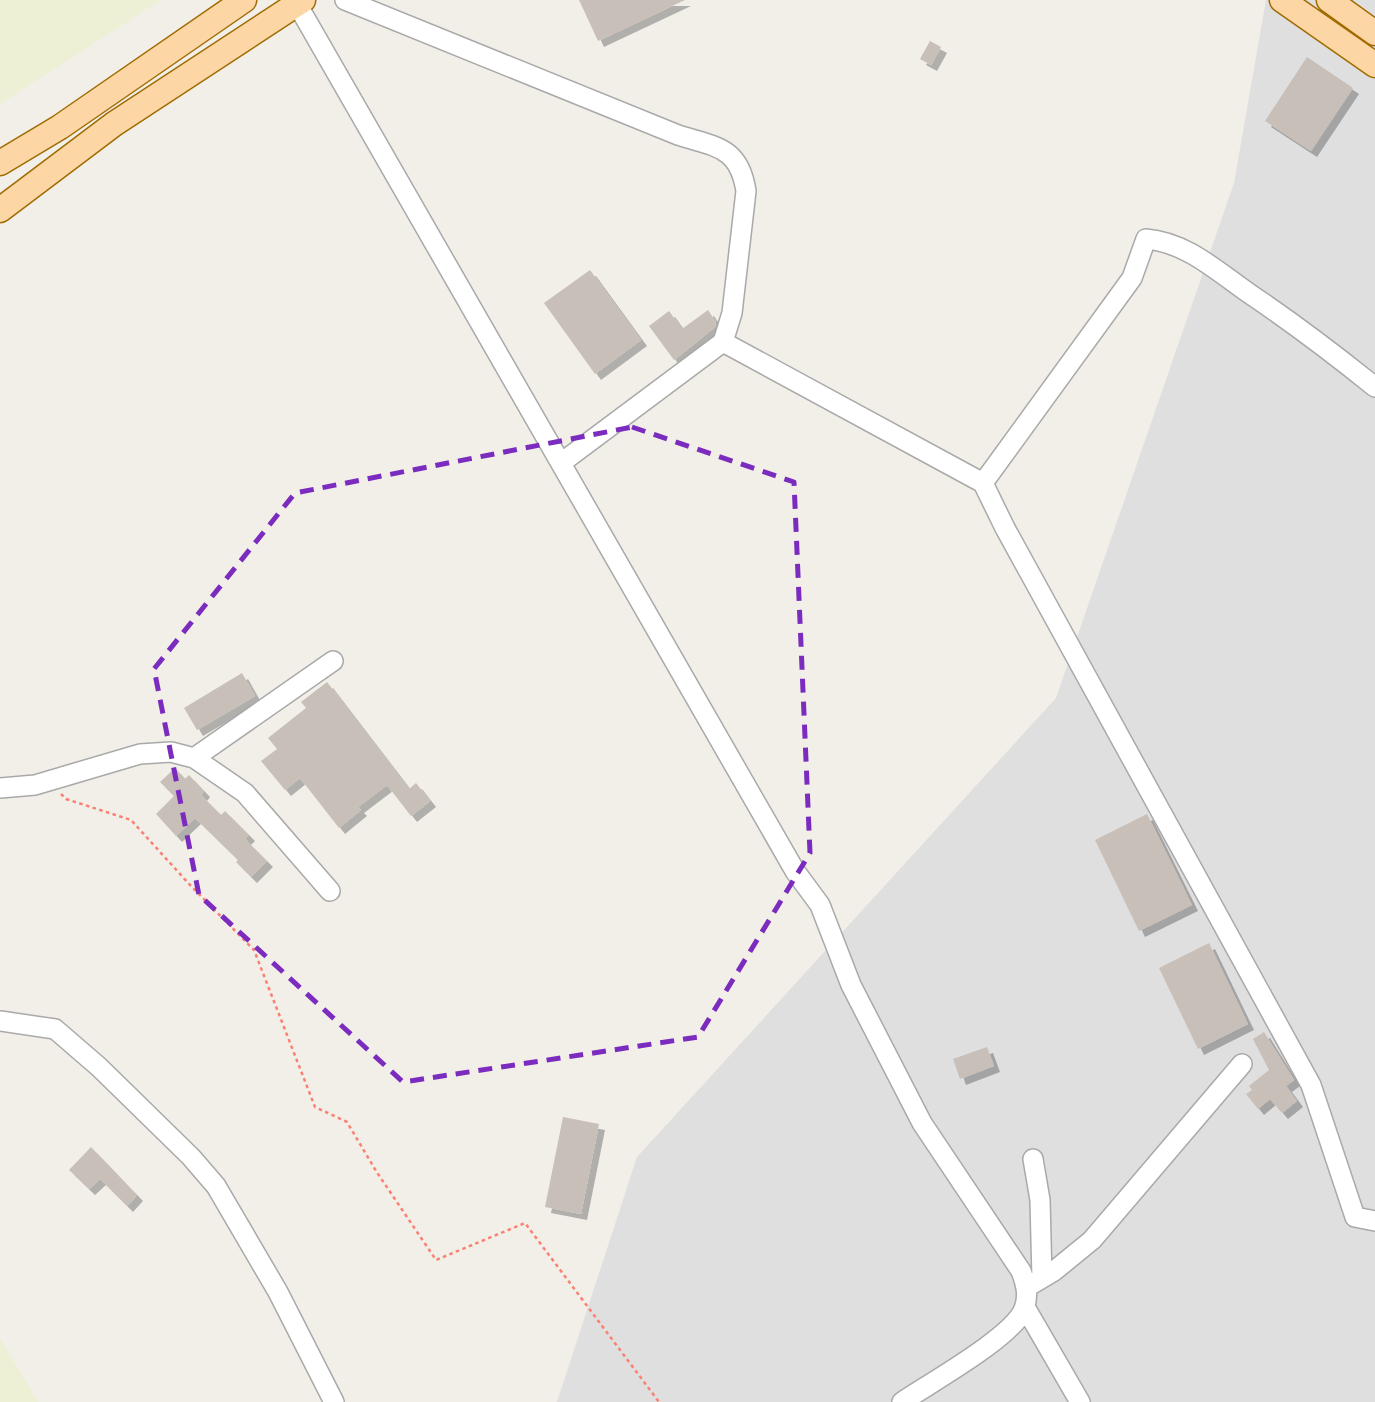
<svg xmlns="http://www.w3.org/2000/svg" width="1375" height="1402" viewBox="0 0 1375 1402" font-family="'Archivo Narrow',sans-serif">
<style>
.residential{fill:#e0dfdf}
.farmland{fill:#eef0d5}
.building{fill:#c7bfb8;filter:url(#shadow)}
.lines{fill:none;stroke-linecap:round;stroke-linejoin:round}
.minor-casing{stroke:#a9a9a9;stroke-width:22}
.major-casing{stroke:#a06b00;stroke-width:27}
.path{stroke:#fa8072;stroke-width:2.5;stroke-dasharray:3.5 3.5;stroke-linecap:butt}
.minor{stroke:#fff;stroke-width:19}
.major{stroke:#fcd6a4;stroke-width:24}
.marked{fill:none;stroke:#7b2cbf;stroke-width:5;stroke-dasharray:14 9;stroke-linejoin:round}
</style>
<defs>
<filter id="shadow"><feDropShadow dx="6" dy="6" stdDeviation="0" flood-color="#0004"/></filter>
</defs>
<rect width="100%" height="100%" fill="#f2efe9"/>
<path class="residential" d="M1266,0H1375V1402H557L637,1157L1056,698L1234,183Z"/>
<path class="farmland" d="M0,0H161L0,104Z
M0,1338L38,1402H0Z"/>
<path class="building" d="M579,0H685L598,41Z
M930,41L941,47L931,65L920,59Z
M1307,57L1353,88L1311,151L1265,121Z
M590,270L641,340L595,374L544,303Z
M708,310L716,322L715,327L674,360L649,326L669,311L682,329Z
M242,673L255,696L197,730L184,708Z
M327,682L409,789L416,783L430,801L411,816L387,785L358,807L361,810L339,828L300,778L285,790L261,761L277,749L268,738L306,708L301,702Z
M175,768L185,779L189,775L204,791L201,795L221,815L225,811L249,835L245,839L267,861L251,877L236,862L238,860L195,818L176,836L156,814L174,796L160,782Z
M1147,814L1192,905L1139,931L1095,840Z
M1209,943L1248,1024L1198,1049L1159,968Z
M1264,1032L1294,1080L1286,1086L1297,1101L1282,1113L1270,1099L1258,1109L1246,1094L1252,1090L1249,1086L1269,1070L1253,1039Z
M987,1047L994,1066L960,1079L953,1059Z
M563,1117L599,1124L581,1214L545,1207Z
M91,1147L137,1195L127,1206L100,1179L89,1189L69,1170Z"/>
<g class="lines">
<defs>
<path id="minor" d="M345,0L678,135C715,147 739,146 746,191L732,313L723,342L561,463
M297,4L795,871L820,905L851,985L922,1123L1021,1271C1026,1284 1029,1296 1024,1309C1013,1337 930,1383 902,1402
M723,342L983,483L1005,528L1311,1085L1355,1217L1375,1221
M983,483L1132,278L1146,239C1186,242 1218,272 1250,294C1293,323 1334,354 1375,387
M194,758L333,661
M0,788L35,785L140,754L171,752L194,758L245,793L330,891
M0,1021L55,1029L99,1067L191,1157L216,1186L278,1292L334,1402
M1033,1159L1040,1200L1042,1278
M1027,1287L1054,1271L1092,1240L1242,1064
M1025,1307L1080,1402"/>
<path id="major" d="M1282,0L1375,65
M1329,0L1375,33
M0,163L60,127L244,0
M0,210L114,124L303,0"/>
</defs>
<use href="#minor" class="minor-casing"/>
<use href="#major" class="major-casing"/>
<path class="path" d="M61,794L66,799L131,820L190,885L254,950L315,1107L347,1122L376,1171L436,1260L525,1223L659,1402"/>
<use href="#minor" class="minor"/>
<use href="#major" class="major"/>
</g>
<path class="marked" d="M632,427L794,482L810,853L698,1037L403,1082L199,895L154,669L295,493Z"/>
</svg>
